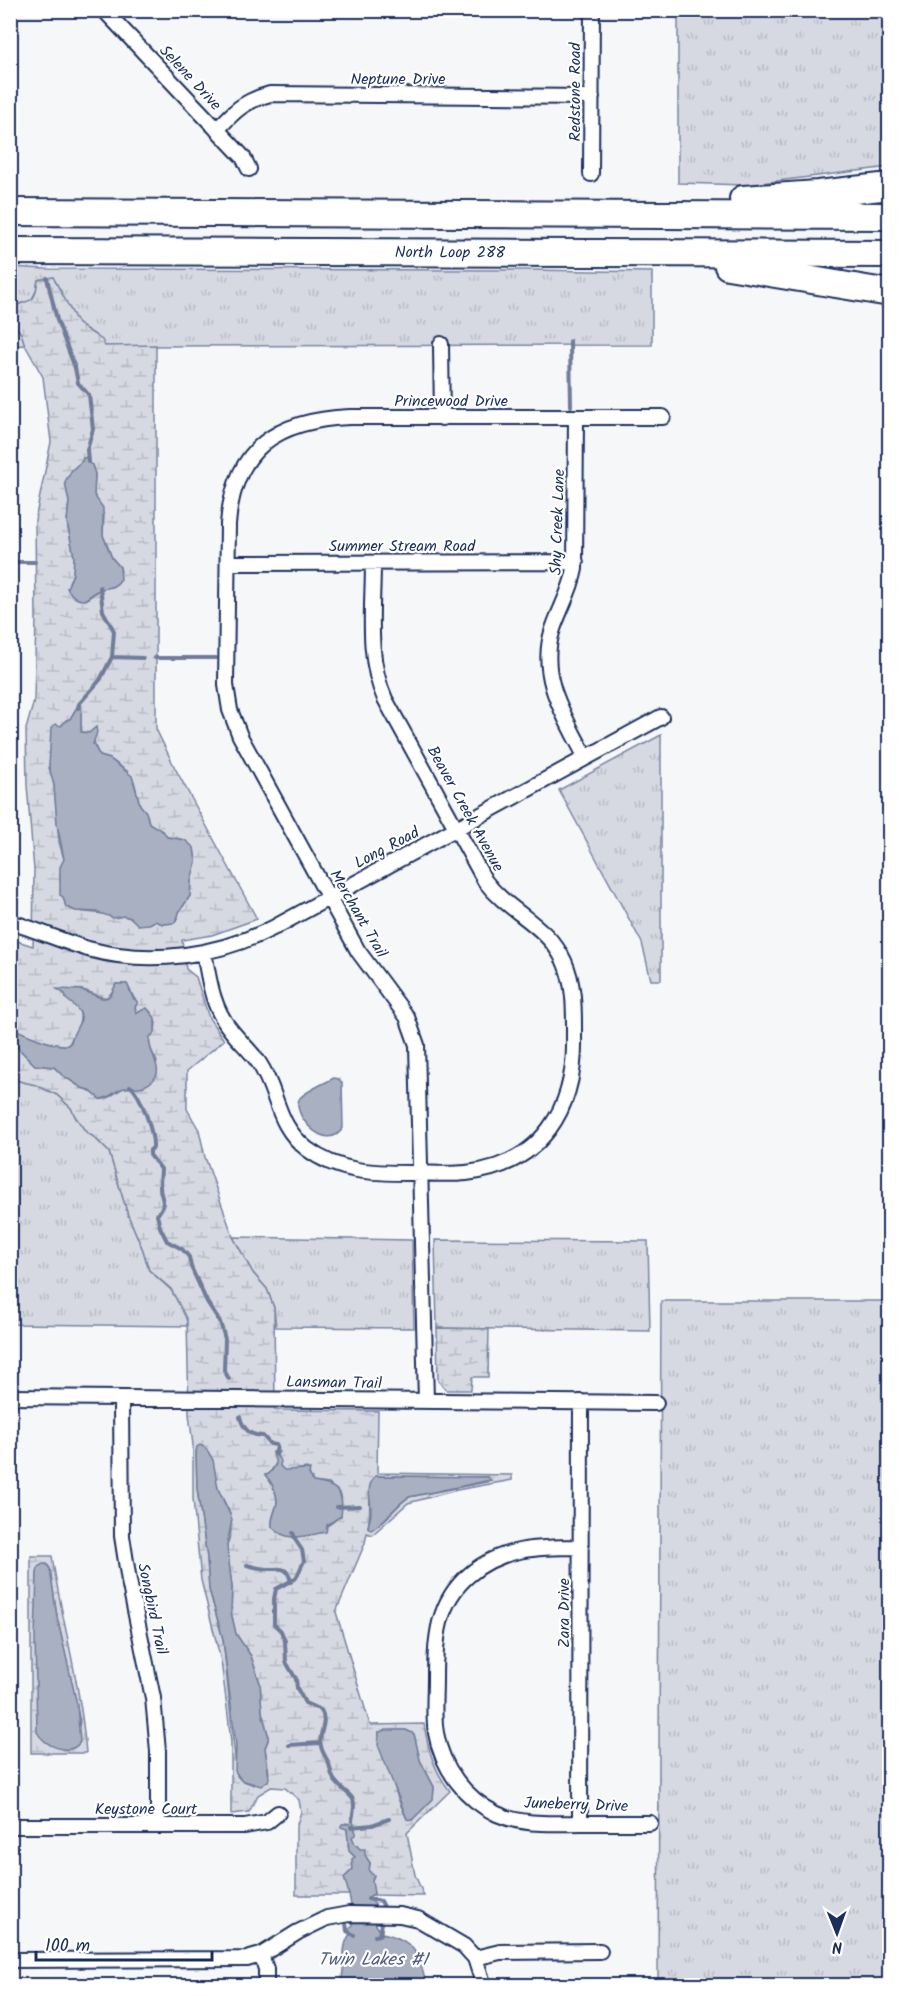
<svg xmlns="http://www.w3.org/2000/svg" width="900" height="1996" viewBox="0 0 900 1996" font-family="Kalam,sans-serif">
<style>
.grass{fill:url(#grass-tufts);stroke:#7884a0;stroke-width:1.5}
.wetland{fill:url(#wetland-marsh);stroke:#7884a0;stroke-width:1.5;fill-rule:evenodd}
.water{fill:#a9b0c1;stroke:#707c99;stroke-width:1.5}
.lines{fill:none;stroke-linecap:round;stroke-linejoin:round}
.stream{stroke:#707c99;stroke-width:4}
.minor-casing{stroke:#1b2f5e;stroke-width:18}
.motorway-casing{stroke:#1b2f5e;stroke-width:30}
.minor{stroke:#fff;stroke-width:14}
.motorway{stroke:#fff;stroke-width:26}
.labels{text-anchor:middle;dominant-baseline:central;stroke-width:4.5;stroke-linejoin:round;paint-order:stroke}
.street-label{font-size:16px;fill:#1b2f5e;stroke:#fff}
.water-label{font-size:18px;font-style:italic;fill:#4d5c81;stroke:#fff}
</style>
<defs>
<pattern id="grass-tufts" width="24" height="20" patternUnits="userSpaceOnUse" patternTransform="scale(1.5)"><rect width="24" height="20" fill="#d6d9e2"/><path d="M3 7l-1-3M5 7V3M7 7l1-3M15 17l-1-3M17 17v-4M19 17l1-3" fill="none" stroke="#b7bbc4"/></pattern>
<pattern id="wetland-marsh" width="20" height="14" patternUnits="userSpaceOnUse" patternTransform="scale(1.5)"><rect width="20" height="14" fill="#d6d9e2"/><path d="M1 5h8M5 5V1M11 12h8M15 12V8" fill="none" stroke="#b7bbc4"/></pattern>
</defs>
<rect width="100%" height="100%" fill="#f6f7f9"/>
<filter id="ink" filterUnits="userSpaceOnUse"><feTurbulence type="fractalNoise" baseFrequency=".0167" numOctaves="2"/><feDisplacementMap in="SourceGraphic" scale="12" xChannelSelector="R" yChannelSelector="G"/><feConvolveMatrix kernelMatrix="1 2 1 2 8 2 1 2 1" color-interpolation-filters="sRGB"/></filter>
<g filter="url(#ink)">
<path class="grass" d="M678,11H889V167L746,185L678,183Z
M10,267L46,269L529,270L652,272V345L105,346L94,334L78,324L53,277L38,280L36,291L31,301L19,304L13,323L21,333L25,345L11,346Z
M661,735V980H651L642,943L559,790Z
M10,1079L36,1085L57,1095L71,1108L75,1116L86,1132L94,1137L109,1152L128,1215L143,1250L149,1270L171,1290L185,1314L188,1326L11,1324Z
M233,1237L412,1240L414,1328L276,1327L274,1308L267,1289L253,1273Z
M435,1240L648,1241L650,1331L437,1328Z
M661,1301H889V1985L658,1986Z"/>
<path class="wetland" d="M53,277L78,324L102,340L105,346L156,345V729L175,768L257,919L212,935L182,940L186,969L196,977L209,1018L224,1040L187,1071V1109L199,1130L205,1157L233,1237L253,1273L267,1289L274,1308L275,1410L378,1411L377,1473L512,1475V1480L457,1490L408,1503L372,1535L367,1533L365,1543L336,1612L370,1725L424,1724C428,1749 434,1771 450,1791L407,1833L415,1875L424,1896L372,1895L374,1894L369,1871L370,1863L353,1841L352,1837L356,1834L352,1819L350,1824L346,1823L341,1826L347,1829L349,1851L355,1857L352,1859L353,1869L344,1878L349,1889L348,1895H296V1827L301,1812L299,1800L285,1788L271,1787L258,1795L249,1812L231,1814V1743L228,1715L221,1661L201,1580L193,1499V1445L189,1414L187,1320L171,1289L149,1270L143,1250L128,1215L109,1152L94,1137L86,1132L75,1116L71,1108L57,1095L36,1085L11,1079V1031L17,1038V1047L35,1065L54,1067L62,1075L82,1088L89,1090L100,1099H106L123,1088L146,1085L157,1062L148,1043L150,1036L155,1032L156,1023L150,1011L143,1010L136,1013L135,1000L127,984H116C107,1005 103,996 86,991C79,988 69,990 62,991C76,1004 87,1013 75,1032C72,1036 72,1041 68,1045C54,1047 26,1034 12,1028L11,1030V939L33,946L34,870L27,785L26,729L34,701L36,619L35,520L51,442L43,377L25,345L21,333L13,323L14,308C29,295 34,310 38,280ZM82,461L92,465L95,474L94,495L104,516L103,535L112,558L120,567L121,572L113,587L100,589L86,600L69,582L73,574L74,556L67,522L69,502L65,482L72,470ZM77,707H81V732L89,733L95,728C93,740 93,745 100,756L110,759L127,771L134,781L140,805L146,812L149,823L167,837L180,839L194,848L196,862L191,881L190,896L179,912L177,920L174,923L163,924L155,921L149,924L124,916L76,911L66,907C62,890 56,876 64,859L59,842L54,785L49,767L52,743L58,726H61L66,720L70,719ZM276,1451L280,1466L284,1471L307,1468L313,1482L329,1484L341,1495C342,1513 342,1517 327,1526L325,1532C299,1536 297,1542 272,1527C271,1518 274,1514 276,1507C279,1496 273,1485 267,1477L277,1462L273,1453ZM196,1452L214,1468L218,1489L230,1513L231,1532L227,1546L232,1587L231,1612L236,1634L251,1656L260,1683L262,1712L268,1734V1740L265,1748L269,1773L254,1785L241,1780L237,1776L223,1639L209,1589L207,1558L197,1488ZM376,1476L487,1477V1482L409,1497C392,1507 389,1524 368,1527C372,1509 366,1493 376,1476ZM406,1730L414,1734L420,1760L434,1787L433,1799L412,1820L407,1819L398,1799L379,1732Z
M437,1328L489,1329L488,1377H472L471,1390H447L438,1381Z
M31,1556H52C62,1622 81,1686 86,1753H31ZM47,1564L50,1569L57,1617L80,1722L73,1748L64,1749L55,1746L36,1673L37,1574L39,1567Z"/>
<path class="water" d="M88,457L89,463L92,465L95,474L94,495L103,508V535L112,558L120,567L121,579C114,590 104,586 95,592C90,595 88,600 82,600C75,600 70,593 67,588L73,574L74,556L67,522L69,502L65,482L72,470L82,461L83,458Z
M79,704L81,707V732L89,733L96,727L97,732L93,744L100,756L110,759L132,776L140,805L146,812L149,823L164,832L167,837L185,840L194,848L196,862L191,881L190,896L179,912L177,920L174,923L163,924L155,921L149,924L138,925L131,918L124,916L114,918L97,912L76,911L66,907L63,897L60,895V867L64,859L57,824L54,785L49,767L51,728L55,724L61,726L67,720L70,719Z
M116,984H127L133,998L138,1002L135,1007L136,1013L147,1008L155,1018V1032L150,1037C145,1052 173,1074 144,1086C138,1088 131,1087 125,1088C115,1089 111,1099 100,1099L89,1090L82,1088L62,1075L54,1067L35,1065L17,1047V1038L11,1031L12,1028C26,1034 53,1047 68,1045L71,1042C77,1019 93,1019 66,999L65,994L57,989L82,990L101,998H106L111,995Z
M334,1078L339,1079L342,1083L343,1128C326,1155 289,1112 300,1098C306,1091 325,1083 334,1078Z
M200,1445L206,1448L213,1460L218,1489L232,1519L227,1546L232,1587L231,1612L236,1634L251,1656L260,1683L262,1712L268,1734V1740L265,1748L269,1778L268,1781L261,1786L241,1780L235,1771L236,1746L223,1639L209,1589L207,1558L197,1488L196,1452L197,1447Z
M276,1451L279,1452L276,1456L281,1461L280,1466L284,1470L310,1469L309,1474L313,1482C336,1485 345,1490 341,1516L327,1525L326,1532C306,1535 288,1544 272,1527C271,1519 274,1515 276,1507C280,1497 272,1482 265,1475L269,1474C281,1459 274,1466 273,1452Z
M375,1476L487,1477L491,1480L409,1497C394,1506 386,1522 371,1530L368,1527C369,1522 371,1517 371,1511C371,1498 365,1488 375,1476Z
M43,1564H47L50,1569L57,1617L77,1704L80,1742C70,1757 44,1746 37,1732L35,1638L37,1574L38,1567Z
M386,1730H406L414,1734L420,1760L434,1787L433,1799L412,1820L407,1819L378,1745L379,1732Z
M352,1817L356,1834L352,1837L355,1844L360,1849H365V1855L370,1863L369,1871L374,1876L372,1880L374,1894L370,1896V1900L375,1904L376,1925L379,1929L378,1934L382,1935V1933C415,1940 420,1955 426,1985L340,1986C347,1969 339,1946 351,1933L348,1929L353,1925C352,1908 350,1893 344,1878L353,1869L352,1859L355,1857L349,1851L347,1829L341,1827L342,1824H350Z"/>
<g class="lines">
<path class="stream" d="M47,278L57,320L75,368L78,383L89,395L93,429L87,450L88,462
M570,341L571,406
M10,562H35
M112,657L143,658
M155,658H216
M78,708L79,704L100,680L112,657L114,631L103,611L100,587
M130,1086C141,1094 154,1133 153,1148L150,1150V1155L161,1169C161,1175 160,1179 160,1185C159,1199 169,1200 157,1215L160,1227L167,1241L182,1249L189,1257L191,1267L207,1302L220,1322L225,1339L224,1370L229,1379
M240,1417C243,1429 251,1436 263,1436L270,1444L276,1445L277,1447L275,1454
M337,1507L360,1506
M293,1533L296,1541L302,1550L304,1561L296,1578L276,1589L274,1599V1624L281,1631L285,1641L286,1662L296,1679L297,1688L305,1703L321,1710C329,1723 317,1734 321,1746C322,1753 327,1758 329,1764C331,1770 331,1776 335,1781C350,1800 358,1791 352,1820
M247,1565C254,1567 261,1569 268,1569C280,1570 287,1564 291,1582
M289,1745L320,1743
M351,1827L372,1825L389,1819
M368,1899L381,1901L384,1907
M346,1923L347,1931L354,1935
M375,1936L380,1935L382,1923"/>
<defs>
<path id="minor" d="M104,10L243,157L249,169
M217,130C234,111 244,101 270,94L592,97
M591,174L592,10
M441,344L442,418
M576,417L575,569C571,591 560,608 553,629C537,676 565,717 586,758
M228,563L576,562
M10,922C37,930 62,941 88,949C151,966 218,956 275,927L661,717
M204,952C209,979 212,1007 230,1029C239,1041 251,1051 259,1063C279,1093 275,1124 307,1149C339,1173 374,1173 411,1173C429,1173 448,1175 466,1173C542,1165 576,1108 574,1037C574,1011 575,985 564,961C547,924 508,912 485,881L385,699C366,657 373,608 373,563
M10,1397L656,1403
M121,1399L122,1536L129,1581L153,1698L158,1751V1826
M426,1401L417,1045L407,1017L358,951L240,736L230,710L226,685L228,524C234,447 278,420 350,417H663
M580,1547C540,1547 501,1547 469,1575C437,1602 435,1640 435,1679C435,1697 433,1716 436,1733C442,1768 465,1799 497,1814C524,1826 553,1823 582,1823C605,1823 627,1823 650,1823
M580,1823L581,1402
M10,1826H245L267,1822L278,1813
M261,1955L266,1969V1986
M475,1958L500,1952L600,1951
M10,1960L247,1959L261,1955L298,1932L327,1918L349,1914L400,1915L418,1919L464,1946L475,1958L484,1986"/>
<g id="motorway">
<path d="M743,199L818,194L890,186"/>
<path d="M10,212L890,216"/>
<path id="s1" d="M10,251L890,254"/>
<path d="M728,266L890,293"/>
</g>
</defs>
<use href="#minor" class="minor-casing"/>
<use href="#motorway" class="motorway-casing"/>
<use href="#minor" class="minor"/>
<use href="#motorway" class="motorway"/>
</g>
</g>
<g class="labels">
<g class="street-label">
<text transform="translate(190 78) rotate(47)">Selene Drive</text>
<text x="398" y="79">Neptune Drive</text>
<text transform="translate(575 92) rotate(-90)">Redstone Road</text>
<text stroke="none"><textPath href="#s1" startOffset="440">North Loop 288</textPath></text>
<text x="451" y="401">Princewood Drive</text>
<text transform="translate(558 522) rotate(-88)">Shy Creek Lane</text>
<text x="402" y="546">Summer Stream Road</text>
<text transform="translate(465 809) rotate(61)">Beaver Creek Avenue</text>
<text transform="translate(387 848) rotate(-28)">Long Road</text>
<text transform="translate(358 914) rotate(60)">Merchant Trail</text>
<text transform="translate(334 1383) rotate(1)">Lansman Trail</text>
<text transform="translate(152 1609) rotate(78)">Songbird Trail</text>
<text transform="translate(564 1613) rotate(-90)">Zara Drive</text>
<text transform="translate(576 1805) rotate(2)">Juneberry Drive</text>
<text x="146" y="1809">Keystone Court</text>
</g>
<g class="water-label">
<text x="373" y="1960">Twin Lakes #1</text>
</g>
</g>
<rect width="900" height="1996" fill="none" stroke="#fff" stroke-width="36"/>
<rect x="18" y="18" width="864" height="1960" fill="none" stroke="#1b2f5e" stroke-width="2" filter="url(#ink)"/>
<g transform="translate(837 1933) rotate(179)" stroke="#ffffff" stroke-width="4.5" paint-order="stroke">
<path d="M0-4.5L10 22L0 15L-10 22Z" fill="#1b2f5e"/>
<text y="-9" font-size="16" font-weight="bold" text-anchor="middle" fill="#1b2f5e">N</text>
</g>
<path d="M36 1951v9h176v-9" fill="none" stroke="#1b2f5e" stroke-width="3"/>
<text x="45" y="1951" font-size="18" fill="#1b2f5e" stroke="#ffffff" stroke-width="4.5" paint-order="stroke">100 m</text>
</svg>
